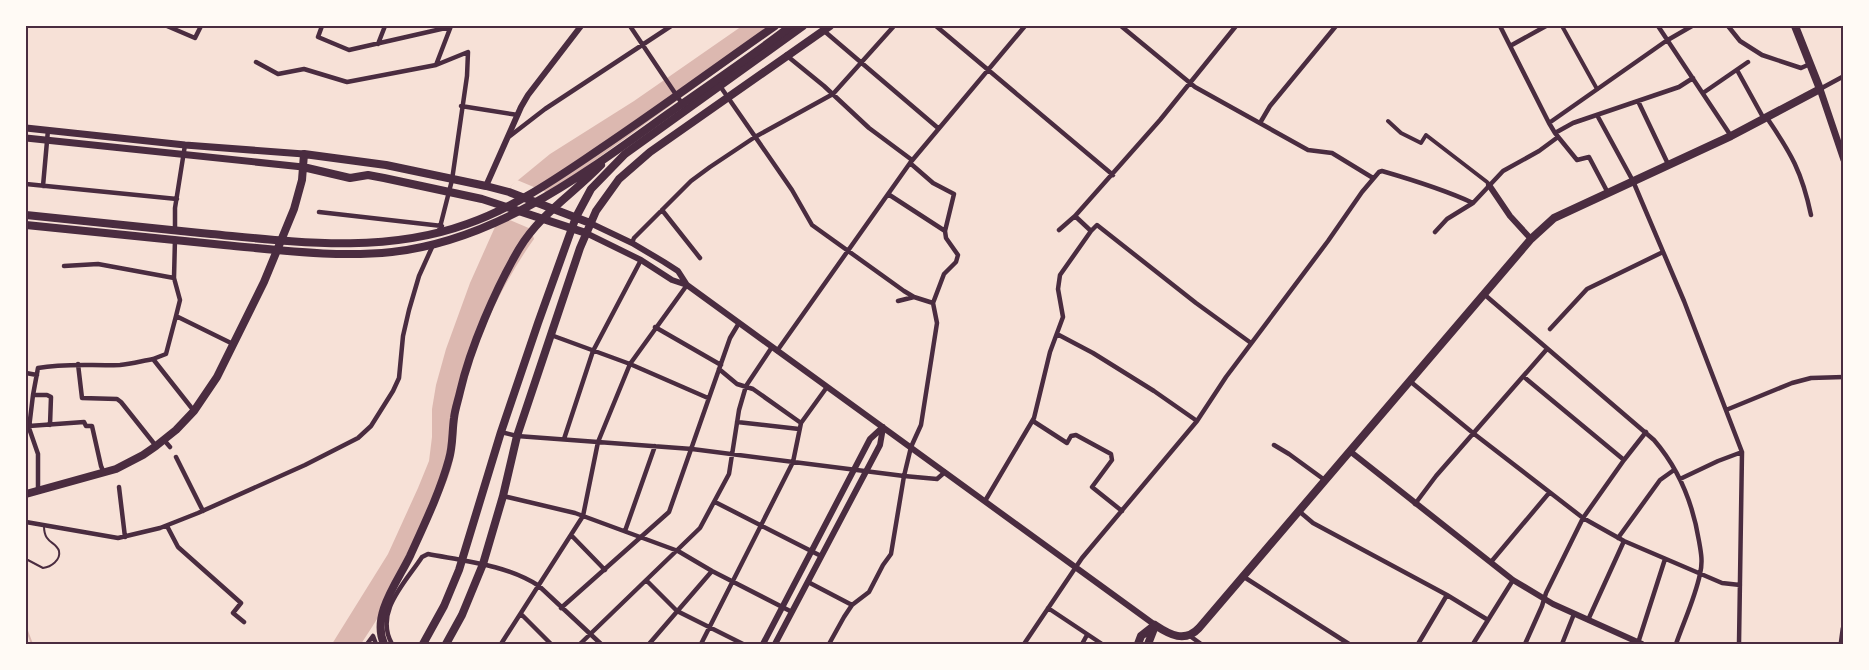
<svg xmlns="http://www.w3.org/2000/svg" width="1869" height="670" viewBox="0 0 1869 670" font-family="Montserrat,sans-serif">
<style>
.water{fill:#dcb8b0}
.pier{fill:#f7e1d7}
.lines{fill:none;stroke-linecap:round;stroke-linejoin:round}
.stream{stroke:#dcb8b0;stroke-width:2}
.service{stroke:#4a2c40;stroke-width:2}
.pedestrian{stroke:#4a2c40;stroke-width:4}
.minor{stroke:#4a2c40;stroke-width:4.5}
.tertiary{stroke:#4a2c40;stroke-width:6}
.secondary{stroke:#4a2c40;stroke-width:7}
.primary{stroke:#4a2c40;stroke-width:8}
.motorway{stroke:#4a2c40;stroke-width:8}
.neatline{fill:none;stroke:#4a2c40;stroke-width:2}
</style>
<rect width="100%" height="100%" fill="#f7e1d7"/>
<path class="water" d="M742,26H780L572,177L546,201L530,226L534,239C501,285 473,346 460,401C456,420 457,441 453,460C450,476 442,492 435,507C414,555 390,601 361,644H332L388,554L418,488L429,461L432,437V409L436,385L446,349L470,283L507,200L511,186L550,154L634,101Z"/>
<path class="pier" d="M517,180L553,195L546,201L530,226L531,229L500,216L511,186Z"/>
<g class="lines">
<path class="stream" d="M26,628L32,644"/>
<path class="service" d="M26,559L43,568C51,567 61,560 59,551C56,541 44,544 44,526"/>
<path class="pedestrian" d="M1562,26L1597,89
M1388,121L1401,133L1421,143L1426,135L1487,182L1489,185"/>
<path class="minor" d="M167,26L195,38L201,26
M322,26L318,37L349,50L450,27
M630,26L683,105
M936,26L1113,175
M1121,26L1195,87L1308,150L1332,153L1373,178
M1500,26L1549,123L1555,133L1577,160L1589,157L1608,193
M1658,26L1731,136
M1728,26L1740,41L1762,55L1801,68L1810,64
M823,30L938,128
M378,44L385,26
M1510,46L1546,26
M786,55L824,86L869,128L912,160
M256,62L278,74L304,69L347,82L436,65L451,26
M436,65L468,52L467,76L452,180L439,231
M1737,70L1764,119
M720,86L792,190L812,225L904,291L914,297L933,303
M1820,89L1844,76
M1703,93L1748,62
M1638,101L1668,164
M461,106L518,115
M1597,115L1633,181L1684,301L1742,452L1739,644
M1767,118C1791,153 1802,172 1811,215
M1260,123L1270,106L1336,26
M1549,123L1666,41L1692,26
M1555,133L1573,123L1679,87L1693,78
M510,136L545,109L671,26
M26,184L177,199
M43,186L48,130
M888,194L945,231
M662,210L700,258
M319,212L442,226
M1059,230L1075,216
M175,231V208L185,145
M1091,231L1097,225L1196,303L1251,343
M1435,232L1447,219L1473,203L1503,171L1539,151L1558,137
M175,239L174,278L180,300L176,316
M632,243L634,238L691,181L710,167L755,137L833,94L894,26
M64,266L98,264L174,278
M1485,295L1654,440C1679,469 1693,504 1699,541C1701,552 1703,562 1700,574C1695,598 1684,621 1676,644
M898,301L914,297
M655,327L721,365
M1550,329L1587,289L1663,252
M1057,334L1093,353L1154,391L1197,421
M551,335L630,364L708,398
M777,351L910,163L1025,26
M153,359L166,354L176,316L233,344
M78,364L82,398L117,399L121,402L156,446
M719,369L737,384L753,389L801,423
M26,373L37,375
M1524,377L1624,460
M1411,382L1473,433L1583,518L1624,541L1722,583L1740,585
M33,395H47L51,397L50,425
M1726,410L1792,383L1811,378L1844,377
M1033,421L1067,443L1071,436L1076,435L1111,454L1112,460L1092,487L1122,511
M737,422L799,429
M29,426L84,422L86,426H92L101,466L104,473
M501,432L517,436L692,449L904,476L911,447L921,425L937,323L933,303L944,274L956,262L958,255L946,238L945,231L954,194L933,183L910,163
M564,439L593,351L641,260
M164,440L170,447
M1274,445L1289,454L1326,481
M176,457L203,511
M1680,479L1718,461L1742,452
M119,487L125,537
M38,490V454L29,428L33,395L38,368C66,363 92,366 120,365C130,364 142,361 153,359L194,411
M503,496L575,513L678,551L712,571L792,612
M985,501L1034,418L1050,352L1063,317L1058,289L1060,275L1091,231L1075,216L1160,120L1236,26
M715,502L821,556
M1415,504L1436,476L1547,349
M1300,512L1313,523L1447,595L1488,620
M26,522L118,538L160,528L198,513L305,465L358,438L371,426L393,391L399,378L403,336L409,310L419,276L433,245
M167,526L178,547L241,603L233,613L244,622
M625,531L655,446
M571,535L605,570
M1618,538L1660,480L1674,470
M1491,562L1549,493
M1244,577L1349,644
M647,581L677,611L743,644
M808,582L852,605
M561,608L669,512L730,338L739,323
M1048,608L1102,644
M521,614L551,644
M1588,620L1624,541
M1190,636L1201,644
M1638,643L1665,559
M367,644L373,636L376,644
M392,644C374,612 405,583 422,557L428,554C465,561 507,565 539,586L601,644
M501,644L583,516L598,442L630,364L687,285
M580,644L700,528L729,474L739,410L746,386L772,347
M649,644L712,571
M701,644L793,462L801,423L827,387
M829,644L844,617L852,605L869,592L883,565L891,554L904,476L937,479L945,472
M1024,644L1082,558L1197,421L1226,377L1328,241L1362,192L1379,172L1382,171C1413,180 1443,189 1473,203
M1082,644L1087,635
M1418,644L1447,595
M1473,644L1513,580
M1525,644L1542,606L1546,593L1583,518L1624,460L1646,432
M1562,644L1574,614"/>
<path class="tertiary" d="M1489,185L1510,216L1531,239
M486,186L521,107L528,95L581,26
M590,223L632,243L664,262L678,271L687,285
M586,233L641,260L672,280L687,285L1155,625
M1351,452L1513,580L1553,604L1642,644
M763,644L870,439L883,427
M775,644L880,445L883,428"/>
<path class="secondary" d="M1820,89L1844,160
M26,128L185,145L304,154
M26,138L303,167
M1842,644L1844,629"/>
<path class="primary" d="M303,167L350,178L368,175L384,178L482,199L586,233
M26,494L116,469L143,455L156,446L176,430L194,411L217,377L264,282L294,209L302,180L304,154L386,165L486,186L509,192L590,223
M1155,625C1170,635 1185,643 1199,628L1531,239L1554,218L1731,136L1820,89L1795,26
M423,644L444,606L459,570L501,432L538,323L576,217L591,189L625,154L803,26
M446,644L462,615L483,564L503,496L517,436L580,248L596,211L619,179L650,152L830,26
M1138,644L1141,636L1155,625
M1148,644L1155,626"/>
<path class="motorway" d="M26,215C87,221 149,228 211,234C296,242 384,254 467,224C510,209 548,184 585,159C650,116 712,70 775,26
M26,225C92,232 158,238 224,245C280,250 336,258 392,252C498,240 585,173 669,113C710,84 752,56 791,26
M384,644C371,615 398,581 410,556C424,525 440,492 449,459C453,446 452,432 454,418C455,409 458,401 460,392C470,348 496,288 519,249C540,214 573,194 601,165"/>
</g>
<rect width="1869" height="670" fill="none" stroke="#fffaf5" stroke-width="54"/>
<rect x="27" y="27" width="1815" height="616" class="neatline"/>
</svg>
